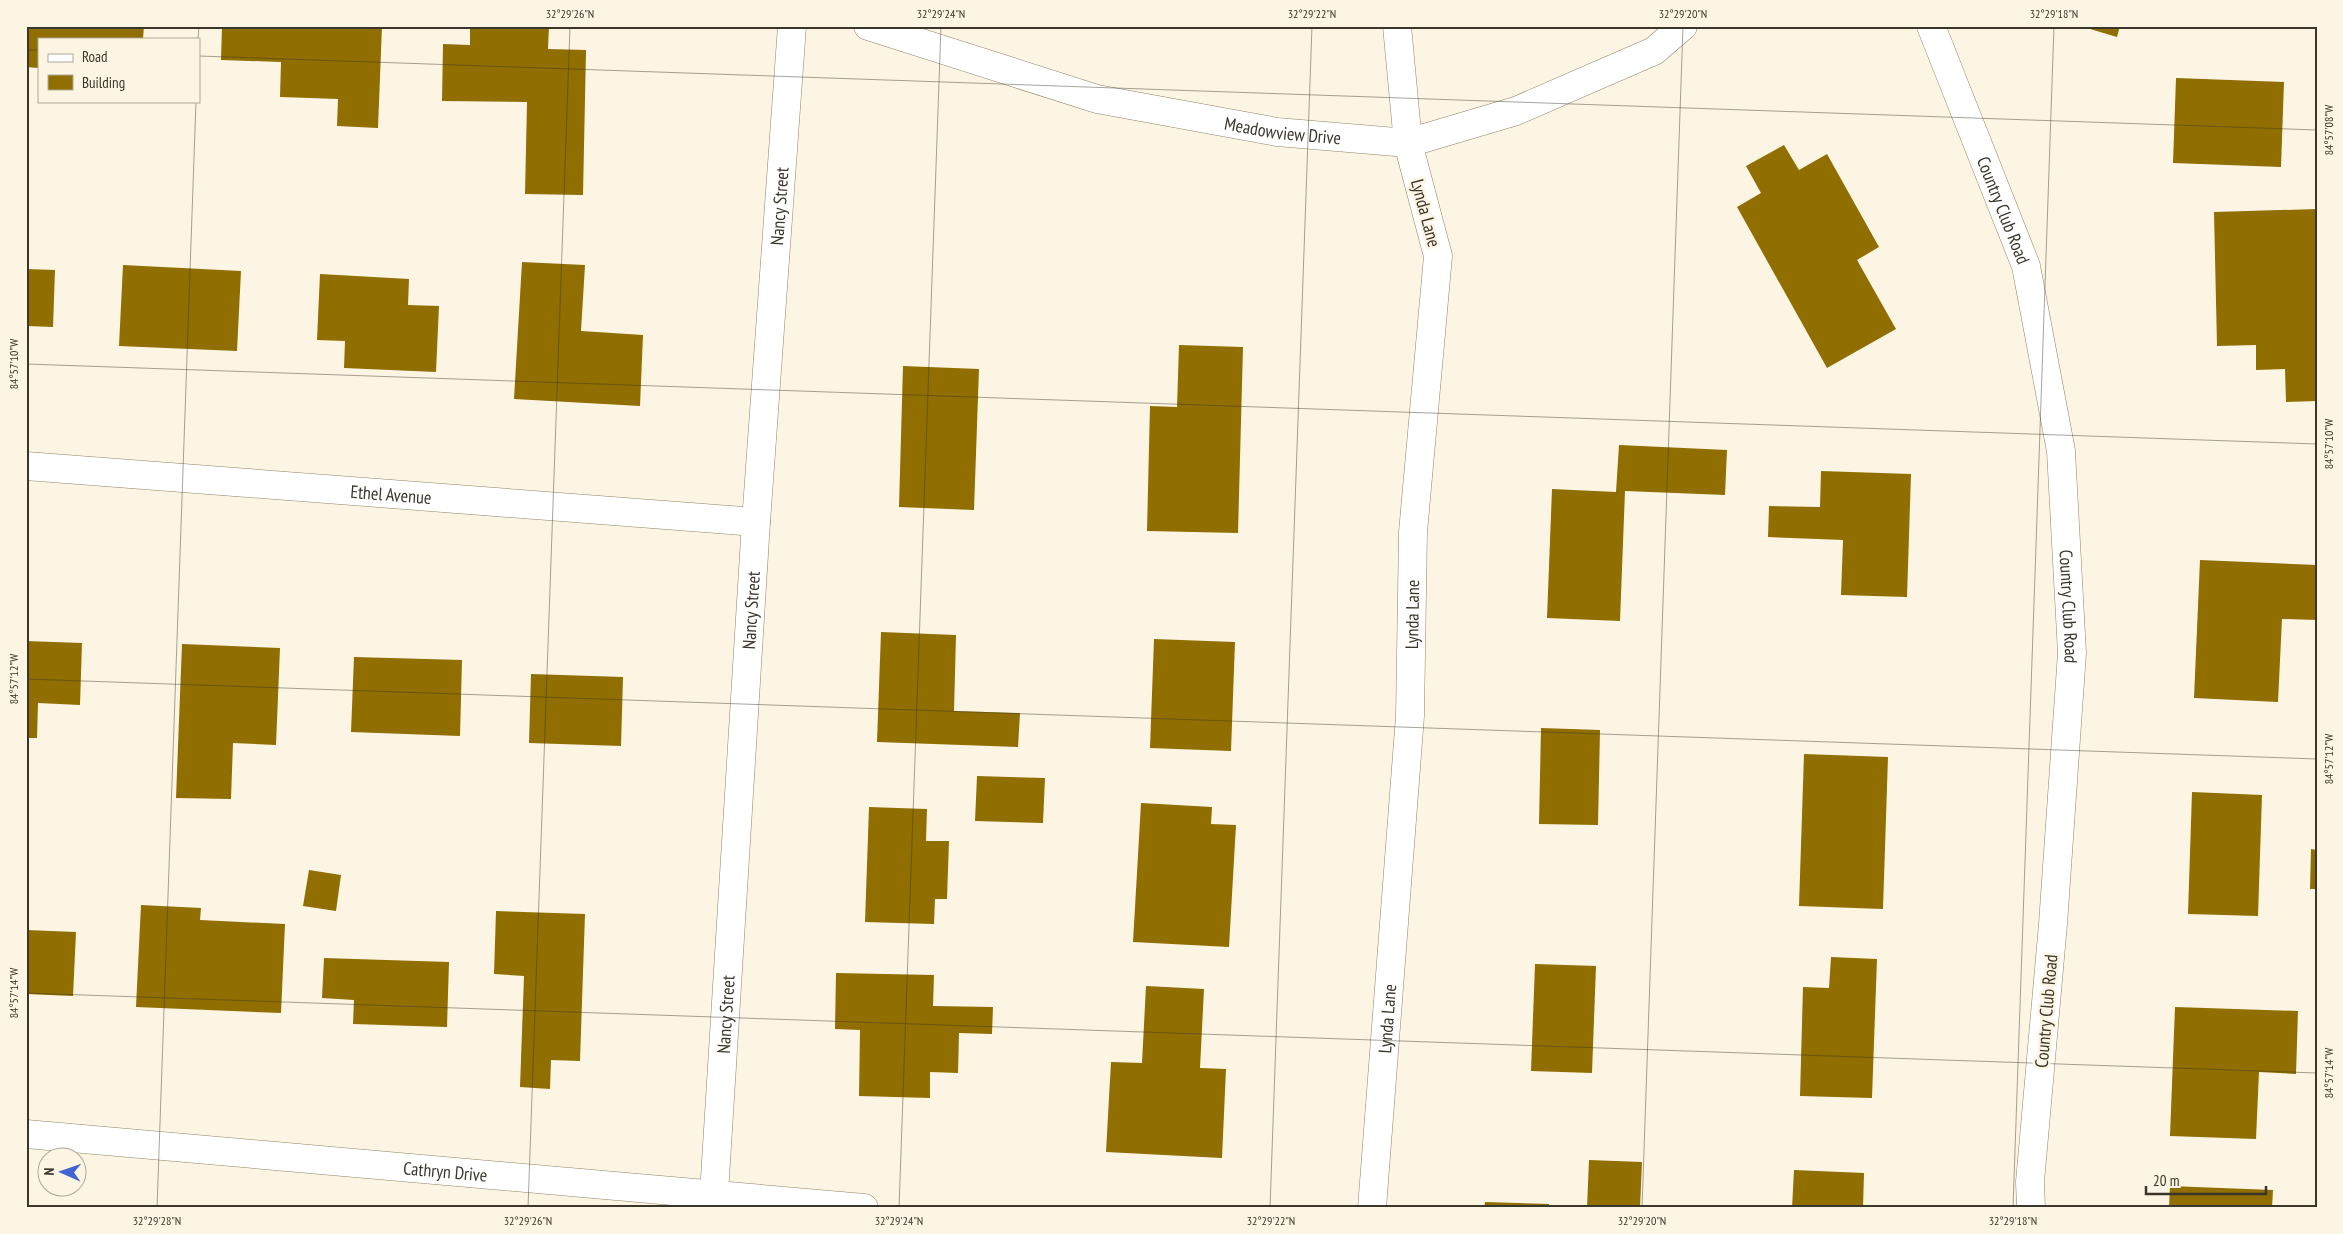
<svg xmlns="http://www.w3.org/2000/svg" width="2343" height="1234" viewBox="0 0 2343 1234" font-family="'PT Sans Narrow',sans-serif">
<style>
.building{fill:#906e00}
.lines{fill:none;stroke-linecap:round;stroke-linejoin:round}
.minor-casing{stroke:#908468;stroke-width:29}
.minor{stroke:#fff;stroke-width:28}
.ticks{fill:none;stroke:#3b362a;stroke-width:1;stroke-opacity:0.45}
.labels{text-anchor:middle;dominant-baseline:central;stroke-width:5;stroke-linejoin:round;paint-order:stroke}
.street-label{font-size:18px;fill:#3b362a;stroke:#fdf5e3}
.neatline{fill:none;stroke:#3b362a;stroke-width:2}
.ticks-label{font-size:12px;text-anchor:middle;fill:#3b362a}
</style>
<rect width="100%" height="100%" fill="#fdf5e3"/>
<path class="building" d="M26,26H144L143,39H39V68L26,67Z
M222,26H382L378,128L337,126L338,99L280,97L281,62L221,60Z
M470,26H549L548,49L586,50L583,195L525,194L527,102L442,101L443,44L470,45Z
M2080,26H2120L2117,37Z
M2176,78L2284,82L2281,167L2173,163Z
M1784,145L1799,170L1827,154L1879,247L1857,260L1896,329L1827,368L1737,207L1761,193L1746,166Z
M2317,209V401L2286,402L2285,369L2256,370V345L2217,346L2214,212Z
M522,262L585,265L581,331L643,335L640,406L514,399Z
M123,265L241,271L237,351L119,346Z
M26,269L55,270L53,327L26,326Z
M320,274L409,279L408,305L439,306L436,372L344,368L345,341L317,340Z
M1179,345L1243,347L1238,533L1147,531L1150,406L1177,407Z
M903,366L979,369L974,510L899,507Z
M1619,445L1727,450L1725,495L1625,491L1620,621L1547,618L1552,489L1616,492Z
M1821,471L1911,474L1907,597L1841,595L1843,540L1768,537L1769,506L1820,507Z
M2200,560L2317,565V620L2282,619L2278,702L2194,698Z
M881,632L956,635L954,711L1020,713L1018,747L877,742Z
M1154,639L1235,642L1231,751L1150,748Z
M26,641L82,643L80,705L38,703L37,738H26Z
M182,644L280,648L276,745L233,743L231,799L176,798Z
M354,657L462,660L460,736L351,732Z
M531,674L623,677L621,746L529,743Z
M1541,728L1600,730L1598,825L1539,824Z
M1804,754L1888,757L1883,909L1799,906Z
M977,776L1045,778L1043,823L975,821Z
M2192,792L2262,795L2258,916L2188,914Z
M1141,803L1212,807L1211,824L1236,825L1229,947L1133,942Z
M869,807L927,809L926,841H949L947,899H935L934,924L865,922Z
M2311,849L2317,850V889H2310Z
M309,870L341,875L336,911L303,906Z
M141,905L201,908L200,920L285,924L281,1013L136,1007Z
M496,911L585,914L580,1061L551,1060L550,1089L520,1087L524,976L494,974Z
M26,930L76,932L73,996L26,994Z
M1831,957L1877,959L1872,1098L1800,1096L1803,987L1829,988Z
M324,958L449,962L447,1027L353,1024L354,1000L322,998Z
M1535,964L1596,966L1592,1073L1531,1071Z
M836,973L934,975L933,1006L993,1007L992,1034L959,1033L958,1073L930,1072V1098L859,1096L860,1030L835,1029Z
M1146,986L1204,989L1200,1068L1226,1069L1222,1158L1106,1152L1111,1062L1142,1063Z
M2175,1007L2298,1011L2296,1074L2259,1072L2256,1139L2170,1136Z
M1589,1160L1642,1162L1640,1208H1587Z
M1794,1170L1864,1173L1863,1208H1792Z
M2170,1186L2273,1190L2272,1208H2169Z
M1485,1202L1549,1204V1208H1484Z"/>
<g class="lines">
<defs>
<g id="minor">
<path id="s1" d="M868,26L1097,99L1277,132L1408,143L1516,111L1654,51L1683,26"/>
<path id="s2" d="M1931,26L2026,266L2061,451L2072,653L2053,924L2030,1182L2031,1208"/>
<path id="s3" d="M26,466L756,522"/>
<path id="s4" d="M26,1134L864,1208"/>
<path id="s5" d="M714,1194L756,522L792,26"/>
<path id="s6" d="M1372,1208L1410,716L1413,532L1438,256L1408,143L1397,26"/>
</g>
</defs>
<use href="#minor" class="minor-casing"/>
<use href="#minor" class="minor"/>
</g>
<path class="ticks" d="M198,39L199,26M26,50H39M199,56L2317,130M26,364L2317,444M26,679L2317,759M26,993L2317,1073M157,1208L196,101M528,1208L570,26M899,1208L941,26M1270,1208L1312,26M1642,1208L1683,26M2013,1208L2054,26"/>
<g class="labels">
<g class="street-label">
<text stroke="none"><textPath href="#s1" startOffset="429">Meadowview Drive</textPath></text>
<text stroke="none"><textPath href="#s5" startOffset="990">Nancy Street</textPath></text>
<text stroke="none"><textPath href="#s2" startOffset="198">Country Club Road</textPath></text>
<text transform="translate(1426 213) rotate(75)">Lynda Lane</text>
<text stroke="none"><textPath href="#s3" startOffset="366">Ethel Avenue</textPath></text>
<text stroke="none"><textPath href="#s2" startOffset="602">Country Club Road</textPath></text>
<text stroke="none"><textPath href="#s5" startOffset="585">Nancy Street</textPath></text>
<text stroke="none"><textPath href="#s6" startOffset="595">Lynda Lane</textPath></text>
<text transform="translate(2046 1011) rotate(-85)">Country Club Road</text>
<text stroke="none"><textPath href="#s5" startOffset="180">Nancy Street</textPath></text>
<text stroke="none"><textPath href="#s6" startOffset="190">Lynda Lane</textPath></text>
<text stroke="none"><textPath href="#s4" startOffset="421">Cathryn Drive</textPath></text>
</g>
</g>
<rect width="2343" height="1234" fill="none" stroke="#fdf5e3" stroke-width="55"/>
<rect x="38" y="38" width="162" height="65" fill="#fdf5e3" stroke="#afa999"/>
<rect x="48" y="54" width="25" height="8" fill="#ffffff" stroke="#afa999"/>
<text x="82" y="62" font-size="15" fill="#3b362a">Road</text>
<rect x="48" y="75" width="25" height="15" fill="#906e00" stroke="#afa999"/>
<text x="82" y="88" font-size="15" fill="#3b362a">Building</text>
<g transform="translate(62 1172) rotate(272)"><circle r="24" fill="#fdf5e3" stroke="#afa999"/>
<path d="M0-4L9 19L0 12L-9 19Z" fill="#4263d5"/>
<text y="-8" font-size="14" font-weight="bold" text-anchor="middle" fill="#3b362a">N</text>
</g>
<path d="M2146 1186v8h120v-8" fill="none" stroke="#3b362a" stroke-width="2.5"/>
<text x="2153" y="1186" font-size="15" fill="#3b362a" stroke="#fdf5e3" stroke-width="4" paint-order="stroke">20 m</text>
<rect x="28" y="28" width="2288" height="1178" class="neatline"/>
<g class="ticks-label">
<text x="570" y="18">32°29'26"N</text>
<text x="941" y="18">32°29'24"N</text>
<text x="1312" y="18">32°29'22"N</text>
<text x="1683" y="18">32°29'20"N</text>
<text x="2054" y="18">32°29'18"N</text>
<text transform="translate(2329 130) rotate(-90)" y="4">84°57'08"W</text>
<text transform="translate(14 364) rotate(-90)" y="4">84°57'10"W</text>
<text transform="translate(2329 444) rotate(-90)" y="4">84°57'10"W</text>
<text transform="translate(14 679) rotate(-90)" y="4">84°57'12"W</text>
<text transform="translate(2329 759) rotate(-90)" y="4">84°57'12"W</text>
<text transform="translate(14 993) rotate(-90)" y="4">84°57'14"W</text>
<text transform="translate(2329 1073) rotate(-90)" y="4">84°57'14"W</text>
<text x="157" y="1225">32°29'28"N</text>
<text x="528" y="1225">32°29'26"N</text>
<text x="899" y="1225">32°29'24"N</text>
<text x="1271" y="1225">32°29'22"N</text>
<text x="1642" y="1225">32°29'20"N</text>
<text x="2013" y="1225">32°29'18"N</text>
</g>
</svg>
